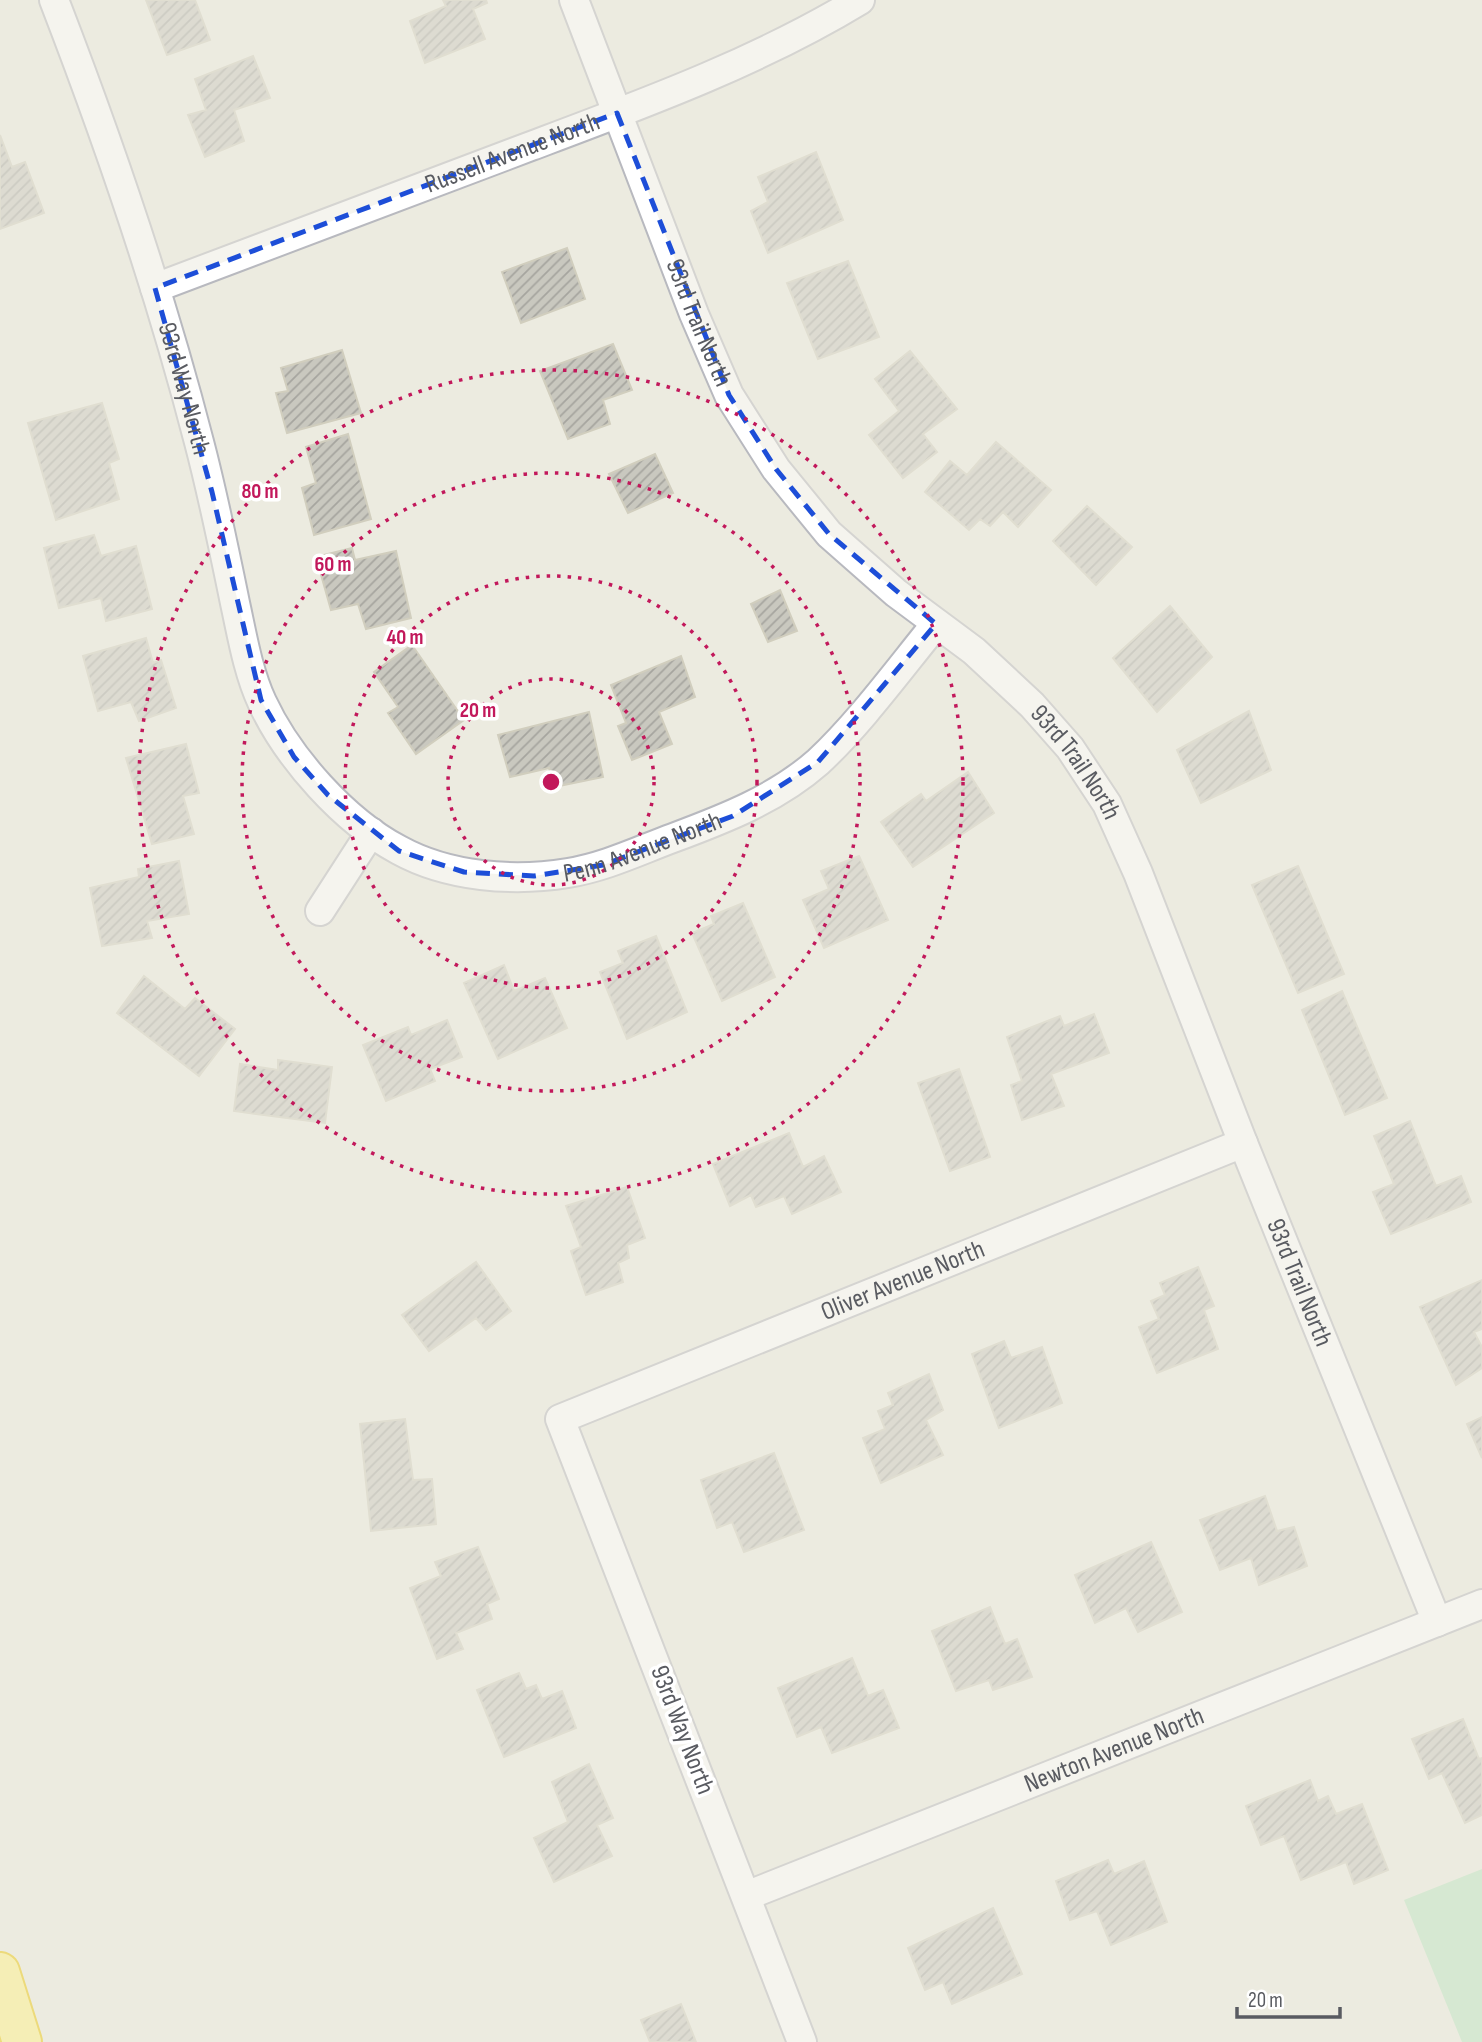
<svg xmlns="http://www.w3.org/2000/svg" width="1482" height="2042" viewBox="0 0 1482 2042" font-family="'Sofia Sans Condensed',sans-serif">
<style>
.park{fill:#bbe5c1}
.building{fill:url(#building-hatch);stroke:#d1cebe;stroke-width:2}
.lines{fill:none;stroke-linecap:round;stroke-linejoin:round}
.street-casing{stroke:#b8b9bf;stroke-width:32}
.highway-casing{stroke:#ecc500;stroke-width:42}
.street{stroke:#fff;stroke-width:28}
.highway{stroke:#fff284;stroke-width:38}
.marked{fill:none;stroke:#1d4ed8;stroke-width:5;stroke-dasharray:14 9;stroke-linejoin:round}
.ring{fill:none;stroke:#c2185b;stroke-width:3.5;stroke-dasharray:3.5 7}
.labels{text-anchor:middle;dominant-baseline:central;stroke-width:7;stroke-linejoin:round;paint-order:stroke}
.street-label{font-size:26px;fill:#595b61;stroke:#fff}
.centre{fill:#c2185b;stroke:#fff;stroke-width:3.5}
.ring-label{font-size:21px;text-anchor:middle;font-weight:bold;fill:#c2185b;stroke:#fff;stroke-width:7;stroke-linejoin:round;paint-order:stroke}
</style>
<defs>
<pattern id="building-hatch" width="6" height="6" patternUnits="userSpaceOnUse" patternTransform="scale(1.75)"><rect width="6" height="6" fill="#c9c8bf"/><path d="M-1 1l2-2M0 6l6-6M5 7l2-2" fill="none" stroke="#a6a59f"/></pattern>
</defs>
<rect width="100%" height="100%" fill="#ecebe0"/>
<path class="park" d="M1482,1869V2042H1462L1404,1900Z"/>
<path class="building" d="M146,0H195L210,40L167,55Z
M443,0H486L487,3L473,9L485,39L425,63L410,21L446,6Z
M253,56L270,98L234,110L244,141L205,157L188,115L206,110L195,79Z
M0,135L12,167L25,162L44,213L0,229Z
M816,152L843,220L768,253L751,211L768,202L758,177Z
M567,248L585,299L521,323L502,272Z
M848,261L879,337L818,359L787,283Z
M613,344L632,390L603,400L610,424L568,439L540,371Z
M342,350L361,413L287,433L276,393L288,391L281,368Z
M910,351L957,409L923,434L937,452L903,478L869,435L899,411L875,379Z
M102,403L119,459L109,463L119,499L56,520L28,423Z
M348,434L371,519L314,535L302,488L316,483L306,447Z
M996,442L1051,490L1018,527L1003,512L990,526L980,519L969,530L925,492L950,461L967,475Z
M655,454L673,493L628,513L609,474Z
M1087,506L1132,547L1096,585L1053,541Z
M94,535L101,556L136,546L152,609L106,621L101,598L59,608L44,548Z
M352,548L355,560L396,551L411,618L366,629L358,604L331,610L316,557Z
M780,590L797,631L768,642L751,604Z
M1170,606L1212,657L1157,712L1113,658Z
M146,638L153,663L161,660L176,708L139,721L131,702L98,711L83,656Z
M412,645L464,720L416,754L388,713L398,707L374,672Z
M681,656L695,697L659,712L672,744L632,760L618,726L626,723L611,685Z
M1249,711L1271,770L1201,803L1177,750Z
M589,712L603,777L554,787L549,768L510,777L498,735Z
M186,744L199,793L183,796L194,834L152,844L126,758Z
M968,772L994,813L913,867L881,822L921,794L926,801Z
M859,856L888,920L824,948L803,900L829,889L821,871Z
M179,861L189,914L147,921L152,938L102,946L90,888L139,877L138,869Z
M1298,866L1344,974L1298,993L1252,885Z
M743,903L775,977L722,1001L692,933L714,924L711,916Z
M656,936L687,1012L627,1039L600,972L623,963L618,951Z
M504,965L514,991L545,978L567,1028L498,1059L464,983Z
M144,976L185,1009L195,998L235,1029L199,1076L117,1013Z
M1342,991L1387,1098L1345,1115L1302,1010Z
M1094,1014L1109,1053L1051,1074L1064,1106L1022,1120L1011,1085L1022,1081L1007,1037L1060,1016L1064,1026Z
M447,1020L462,1057L430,1069L435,1081L386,1101L363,1045L408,1027L411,1035Z
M278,1060L332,1067L325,1123L234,1111L240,1064L278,1070Z
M959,1069L990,1157L950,1171L918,1083Z
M1410,1121L1436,1186L1461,1176L1471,1202L1391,1234L1373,1192L1394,1184L1374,1136Z
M789,1133L803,1167L824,1156L841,1192L792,1214L784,1196L756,1207L751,1195L730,1206L713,1164Z
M627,1187L645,1238L627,1245L629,1258L618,1263L623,1282L586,1295L571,1251L581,1247L566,1206Z
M476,1262L511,1311L486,1330L476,1318L429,1351L402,1315Z
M1198,1267L1214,1306L1204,1310L1218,1349L1157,1373L1139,1327L1159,1319L1151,1301L1165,1295L1160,1283Z
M1482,1280V1329L1474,1332L1482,1347V1368L1456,1385L1420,1307Z
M1004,1341L1011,1358L1042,1347L1062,1403L999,1428L972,1354Z
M929,1374L943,1410L926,1420L943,1455L881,1483L863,1438L885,1429L878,1411L893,1405L888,1393Z
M1482,1417V1458L1467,1424Z
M405,1419L413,1480L432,1479L436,1524L371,1531L360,1424Z
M774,1453L804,1530L744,1552L732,1522L717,1528L701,1480Z
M1265,1496L1277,1531L1294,1527L1307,1566L1259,1585L1251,1558L1220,1570L1200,1520Z
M1151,1542L1182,1612L1138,1632L1126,1608L1095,1623L1075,1575Z
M478,1547L499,1599L487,1604L492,1619L456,1633L463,1649L437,1659L410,1588L441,1576L435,1562Z
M990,1607L1005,1644L1017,1639L1032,1677L993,1690L989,1680L956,1691L932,1631Z
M852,1658L868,1696L883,1690L899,1728L832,1753L821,1727L797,1737L778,1688Z
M519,1673L526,1689L536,1685L542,1699L562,1691L576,1728L504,1757L477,1690Z
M1463,1719L1479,1759L1482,1758V1815L1465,1823L1442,1773L1429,1779L1412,1739Z
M589,1764L613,1818L597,1825L612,1856L554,1882L534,1838L568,1822L552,1782Z
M1310,1780L1318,1801L1328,1796L1336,1814L1362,1804L1388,1870L1354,1884L1346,1862L1301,1880L1284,1836L1261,1845L1246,1806Z
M1108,1860L1114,1874L1144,1861L1167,1922L1111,1945L1097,1911L1070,1920L1056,1881Z
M993,1908L1022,1974L952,2004L943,1982L925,1990L908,1948Z
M681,2004L696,2042H650L641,2020Z"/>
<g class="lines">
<defs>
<g id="street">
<path id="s1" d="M54,0C110,145 160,291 199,442C213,495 224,549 235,603C242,635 248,672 262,702C288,758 344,821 399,850C448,877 513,882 568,873C605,867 638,851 673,838C724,819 776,799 818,762C859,724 900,668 936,624"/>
<path id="s2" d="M574,0L694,314L729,395L776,469L829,534L896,593L974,651L1032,705L1070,748L1107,804L1138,873L1243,1143L1437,1622"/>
<path id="s3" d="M155,288C280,241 406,193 531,146C643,104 758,62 860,0"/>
<path d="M320,911L371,832"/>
<path id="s4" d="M746,1896L1482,1604"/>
<path id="s5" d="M802,2042L560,1419L1243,1143"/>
</g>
<path id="highway" d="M0,1972L22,2042"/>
</defs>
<use href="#street" class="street-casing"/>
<use href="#highway" class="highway-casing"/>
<use href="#street" class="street"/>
<use href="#highway" class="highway"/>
</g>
<path d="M0 0H1482V2042H0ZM617,113L729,395L776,469L829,534L936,624L818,762L733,816L603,865L534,876L464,872L399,851L328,795L294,757L261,700L212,492L155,288Z" fill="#ecebe0" fill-opacity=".55" fill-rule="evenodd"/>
<path class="marked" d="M617,113L729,395L776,469L829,534L936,624L818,762L733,816L603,865L534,876L464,872L399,851L328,795L294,757L261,700L212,492L155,288Z"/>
<g class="ring">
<circle cx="551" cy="782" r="103"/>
<circle cx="551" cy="782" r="206"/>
<circle cx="551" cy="782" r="309"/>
<circle cx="551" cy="782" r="412"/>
</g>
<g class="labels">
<g class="street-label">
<text stroke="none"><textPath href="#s3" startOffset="382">Russell Avenue North</textPath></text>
<text stroke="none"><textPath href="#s2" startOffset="346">93rd Trail North</textPath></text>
<text stroke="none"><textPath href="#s1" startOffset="410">93rd Way North</textPath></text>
<text stroke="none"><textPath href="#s2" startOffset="934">93rd Trail North</textPath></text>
<text stroke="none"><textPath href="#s1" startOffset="1190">Penn Avenue North</textPath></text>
<text stroke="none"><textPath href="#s5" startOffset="1038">Oliver Avenue North</textPath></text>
<text stroke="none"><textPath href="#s2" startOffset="1502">93rd Trail North</textPath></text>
<text transform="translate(682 1730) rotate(69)">93rd Way North</text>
<text stroke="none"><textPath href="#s4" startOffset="396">Newton Avenue North</textPath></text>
</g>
</g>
<circle cx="551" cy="782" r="10" class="centre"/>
<g class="ring-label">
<text x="260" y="498">80 m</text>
<text x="333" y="571">60 m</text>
<text x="405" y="644">40 m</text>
<text x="478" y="717">20 m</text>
</g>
<path d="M1237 2007v10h103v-10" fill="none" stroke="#595b61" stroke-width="3.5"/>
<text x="1248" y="2007" font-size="21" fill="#595b61" stroke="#ffffff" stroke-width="5" paint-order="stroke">20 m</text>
</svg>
